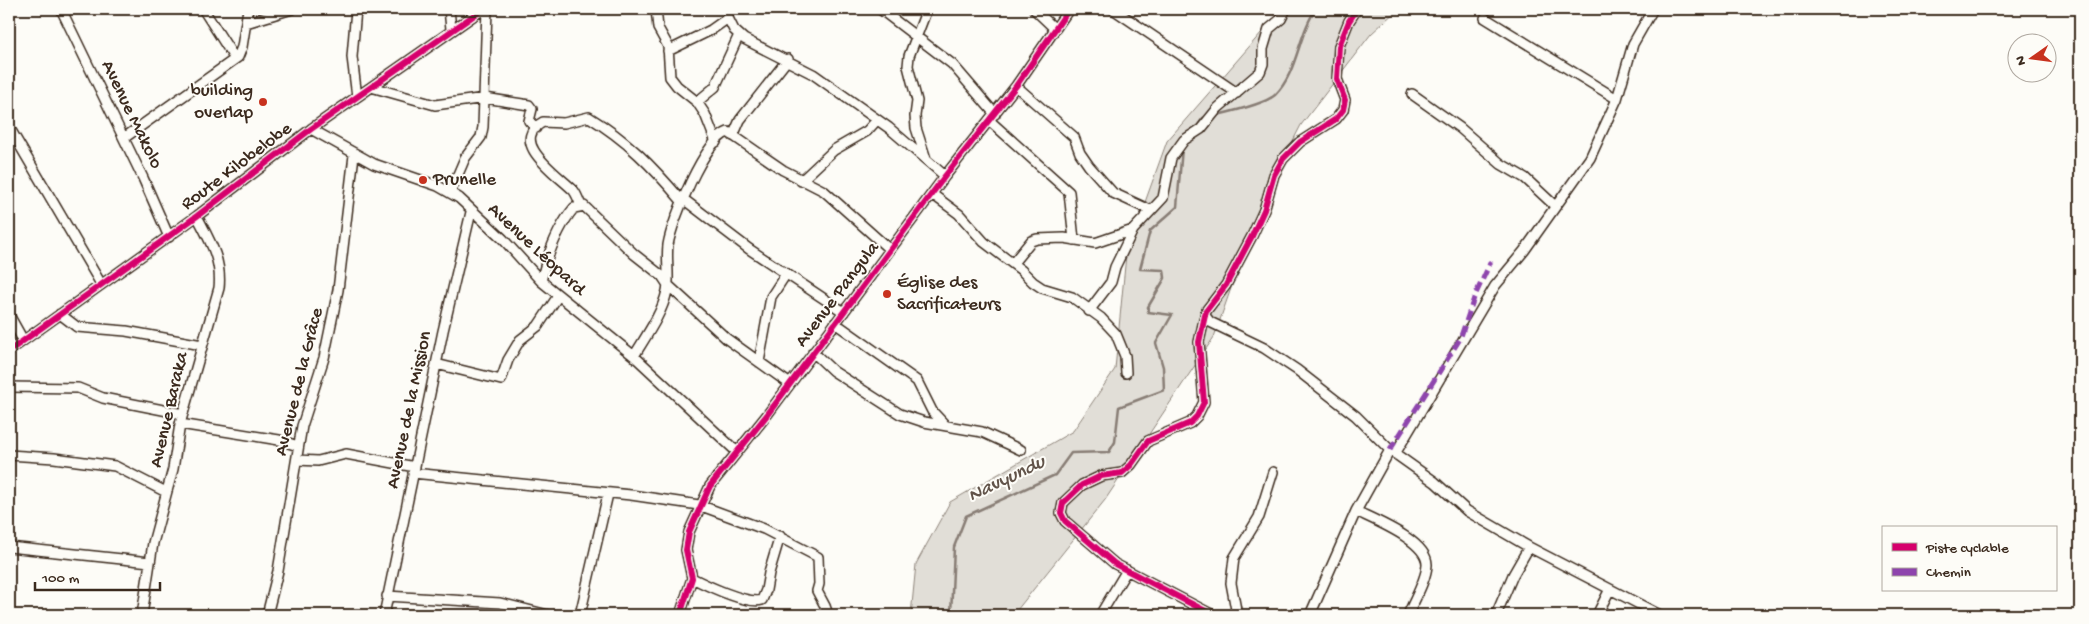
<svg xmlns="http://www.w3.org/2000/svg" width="2089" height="624" viewBox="0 0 2089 624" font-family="'Gochi Hand',sans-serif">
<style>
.green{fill:#e1ded7;stroke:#8e847a}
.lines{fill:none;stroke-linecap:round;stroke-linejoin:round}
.stream{stroke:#887d74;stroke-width:2.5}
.minor-casing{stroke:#3b2a1e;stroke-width:12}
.minor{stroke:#fdfcf7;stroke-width:9}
.quiet{stroke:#8e44ad;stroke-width:5;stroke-dasharray:10 5;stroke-linecap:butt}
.cycleway-casing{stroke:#fdfcf7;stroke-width:9}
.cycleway{stroke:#d6006c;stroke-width:6}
.poi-dot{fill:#c8321e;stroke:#fdfcf7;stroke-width:2}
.labels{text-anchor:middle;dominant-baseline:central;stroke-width:4;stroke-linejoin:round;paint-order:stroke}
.poi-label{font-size:19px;fill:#3b2a1e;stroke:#fdfcf7;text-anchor:start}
.street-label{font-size:19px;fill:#3b2a1e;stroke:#fdfcf7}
.water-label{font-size:20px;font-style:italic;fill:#615349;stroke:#fdfcf7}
</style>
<rect width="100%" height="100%" fill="#fdfcf7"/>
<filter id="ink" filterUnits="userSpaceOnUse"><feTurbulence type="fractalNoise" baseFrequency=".02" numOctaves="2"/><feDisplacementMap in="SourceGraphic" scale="10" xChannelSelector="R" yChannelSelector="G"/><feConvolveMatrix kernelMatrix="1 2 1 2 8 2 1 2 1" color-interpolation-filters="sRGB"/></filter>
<g filter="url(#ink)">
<path class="green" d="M1282,9H1398L1371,34L1301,125L1260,205L1214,337L1105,500L1013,615H911L916,564L950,502L1073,431L1115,369L1126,255L1167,141Z"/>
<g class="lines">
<path class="stream" d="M1217,115C1230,112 1266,103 1275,95C1298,72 1298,34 1316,9
M1195,129L1203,118L1207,117
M951,615L954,547L966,516L1055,475L1071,453L1109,452L1115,442L1119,407L1164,390L1163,367L1156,343L1172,315L1148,312V307L1165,278L1164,270L1140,269L1150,231L1177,207L1182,148"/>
<defs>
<path id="minor" d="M61,9L143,178L169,237
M203,9L235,59
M356,9L352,57L357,97
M449,9L451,29
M656,9L658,28L668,46L670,77L677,86L697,102L705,114L716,142
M728,9V18L734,30L744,39L813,74L889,128L945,176
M880,9L952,64L995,114
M1034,9L1055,29
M1113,9L1237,93
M1485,18L1617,99
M246,23L292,9
M668,51L711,30L728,18
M1016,86L1074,137L1080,153L1089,166L1113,193L1150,210
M371,87L435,105L485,98L529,105L532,109L529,121L536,128
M1412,94L1460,128L1501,164L1525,178L1555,206
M697,102L715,87L739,35
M990,121L1069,192L1074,240
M9,127L101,284
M311,129L374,164L438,186L459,198L503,239L541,281L634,356L737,452
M733,136L740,120L788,59
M124,138L238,57L242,47L248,9
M926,159L916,128L915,116L917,101L908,66L909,56L927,9
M801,181L834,150L867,131L877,120
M450,193L465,158L481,137L483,127L487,9
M932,194L959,214L984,242L1021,270L1033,282L1042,288L1072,297L1101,318L1116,334L1125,356L1126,373
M682,198L749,249L844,312
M581,206C579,201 577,195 574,191C560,176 506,142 543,122L564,123L589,117C628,141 652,166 681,200
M1013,263L1031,241L1037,239L1064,238L1095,243L1133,230
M541,281C547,257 558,227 574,208L584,206L634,254L662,276L668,285L727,339L790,384
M1089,311L1111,282L1115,267L1133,230L1163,198L1171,158L1184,140L1201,129L1218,108L1260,72L1263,64V49L1269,29L1281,19L1286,9
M60,314L77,327L126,331L202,345
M9,315L23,340
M1206,317L1210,322L1264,348L1297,370L1356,416L1390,450L1435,482L1467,511L1529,547L1660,615
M835,323L917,381L932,411L946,426
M9,351L197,216L311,129L483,9
M813,352L833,371L900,414L924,422L982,432L1021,450
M634,356C646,336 662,314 667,291C670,277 666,260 668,245C672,221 704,140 728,132L783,170L824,191L890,250
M759,362L771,297L786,274
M436,364L501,380L508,360L520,340L538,326L558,296
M9,387L78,388L103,398L183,414
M180,424L279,440L298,446
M1395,454L1495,286L1524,251L1590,158L1617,99L1633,44L1653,9
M9,455L54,458L115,466L166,492
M297,460L318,461L346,454L415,467
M413,473L631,495L699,505L764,529L818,557L819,584L817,591L825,606L828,615
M1356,511C1374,520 1428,541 1427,565C1426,581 1414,600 1408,615
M9,547L150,562
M692,578C706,585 748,605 762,600L766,590L769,573L780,536
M387,596L500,603L548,615
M142,615L153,543L173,469L180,424L219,288C222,260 210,241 197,216
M267,615L278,571L302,426L324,358L338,290L354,155
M384,615L443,331L471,212
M580,615L608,494
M680,615L692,578L686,550L689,532L710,486L767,415L945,176L1016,86L1069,9
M1100,615L1127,570
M1213,615L1115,564L1065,521L1061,513L1063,503L1082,485L1101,476L1122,473L1131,465L1148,441L1190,423L1197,416L1204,402L1199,342L1206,311L1226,285L1252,236L1264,210L1274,175L1283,159L1300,142L1336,119L1343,110L1345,100L1337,79L1339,46L1349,21L1357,9
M1237,615L1231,583L1234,558L1259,517L1273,472
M1310,615L1356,511L1390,450
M1496,615L1513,575L1529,547
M1597,615L1610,589"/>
</defs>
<use href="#minor" class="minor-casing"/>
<use href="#minor" class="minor"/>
<path class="quiet" d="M1390,450L1460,339L1474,298L1491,261"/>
<defs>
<path id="cycleway" d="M9,351L197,216L311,129L483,9
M680,615L692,578L686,550L689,532L710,486L767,415L945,176L1016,86L1069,9
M1213,615L1115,564L1065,521L1061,513L1063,503L1082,485L1101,476L1122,473L1131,465L1148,441L1190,423L1197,416L1204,402L1199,342L1206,311L1226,285L1252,236L1264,210L1274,175L1283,159L1300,142L1336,119L1343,110L1345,100L1337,79L1339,46L1349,21L1357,9"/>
</defs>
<use href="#cycleway" class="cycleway-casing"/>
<use href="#cycleway" class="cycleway"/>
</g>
</g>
<g class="poi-dot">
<circle cx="263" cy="102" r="5"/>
<circle cx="423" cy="180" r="5"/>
<circle cx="887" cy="294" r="5"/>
</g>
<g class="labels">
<g class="poi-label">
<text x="253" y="91" text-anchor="end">building<tspan x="253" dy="22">overlap</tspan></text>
<text x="433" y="180">Prunelle</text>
<text x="897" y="283">Église des<tspan x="897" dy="22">Sacrificateurs</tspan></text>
</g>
<g class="street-label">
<text transform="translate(131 115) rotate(64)">Avenue Makolo</text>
<text transform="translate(237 167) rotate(-37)">Route Kilobelobe</text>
<text transform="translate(536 250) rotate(43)">Avenue Léopard</text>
<text transform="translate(838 295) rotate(-53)">Avenue Pangula</text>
<text transform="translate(300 382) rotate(-76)">Avenue de la Grâce</text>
<text transform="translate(170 410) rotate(-77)">Avenue Baraka</text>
<text transform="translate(410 410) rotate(-78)">Avenue de la Mission</text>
</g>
<g class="water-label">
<text transform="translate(1007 480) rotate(-26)">Navyundu</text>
</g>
</g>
<rect width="2089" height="624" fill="none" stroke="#fdfcf7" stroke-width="30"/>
<rect x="15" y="15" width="2059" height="594" fill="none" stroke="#3b2a1e" stroke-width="2" filter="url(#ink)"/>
<rect x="1882" y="526" width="175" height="65" fill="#fdfcf7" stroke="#afa8a0"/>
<rect x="1892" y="543" width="25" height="8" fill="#d6006c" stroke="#afa8a0"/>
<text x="1926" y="552" font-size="15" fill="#3b2a1e">Piste cyclable</text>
<rect x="1892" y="568" width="25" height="8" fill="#8e44ad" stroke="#afa8a0"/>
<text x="1926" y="576" font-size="15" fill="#3b2a1e">Chemin</text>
<g transform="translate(2032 58) rotate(256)"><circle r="24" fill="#fdfcf7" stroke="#afa8a0"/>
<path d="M0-4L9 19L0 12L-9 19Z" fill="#c8321e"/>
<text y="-8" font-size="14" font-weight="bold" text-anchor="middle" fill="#3b2a1e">N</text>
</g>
<path d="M35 582v8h125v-8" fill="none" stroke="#3b2a1e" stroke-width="2.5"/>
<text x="42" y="582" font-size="15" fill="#3b2a1e" stroke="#fdfcf7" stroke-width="4" paint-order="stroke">100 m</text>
</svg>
